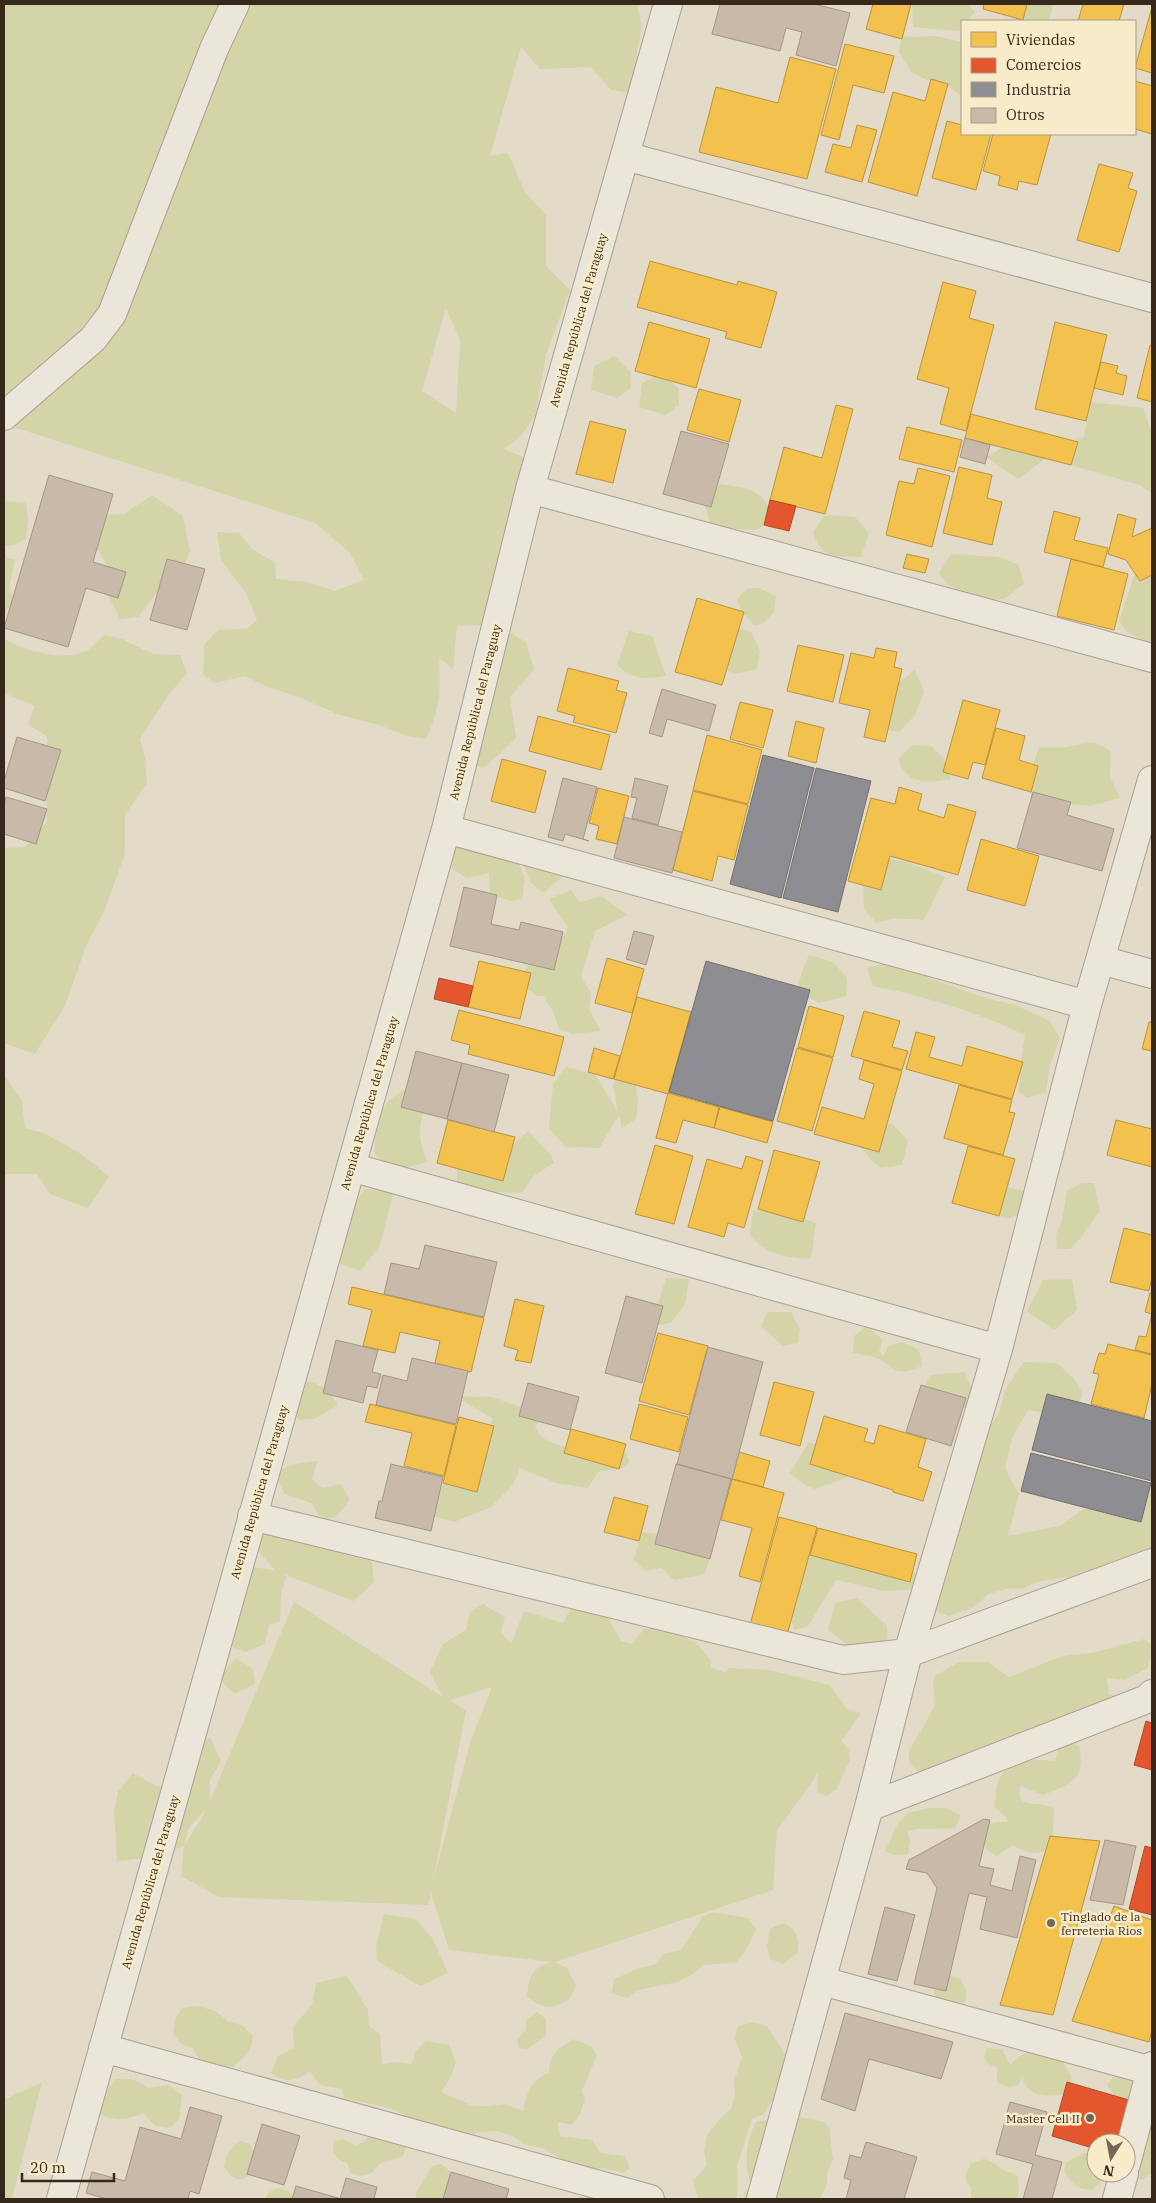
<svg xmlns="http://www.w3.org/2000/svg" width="1156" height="2203" viewBox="0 0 1156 2203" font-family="'IBM Plex Serif',serif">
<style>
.green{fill:#d3d4a8;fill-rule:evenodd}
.homes{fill:#f2c14e;stroke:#ba933e}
.shops{fill:#e4572e;stroke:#b04928}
.industry{fill:#8d8d92;stroke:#736f6e}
.building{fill:#c8b9a8;stroke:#a39687}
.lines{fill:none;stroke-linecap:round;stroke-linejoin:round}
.minor-casing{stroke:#a8a091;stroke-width:30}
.minor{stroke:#ebe6da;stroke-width:28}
.poi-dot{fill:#736757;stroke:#f7ebca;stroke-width:2}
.labels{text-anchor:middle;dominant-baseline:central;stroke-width:5;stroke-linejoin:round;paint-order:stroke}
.street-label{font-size:12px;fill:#36281a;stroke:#f7ebca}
.poi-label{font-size:12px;fill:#36281a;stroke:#f7ebca;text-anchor:start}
</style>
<rect width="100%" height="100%" fill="#e3dbc7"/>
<path class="green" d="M4,4H637L642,26L636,57L665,74L652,97L611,90L591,67L540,69L521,47L490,156L508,153L525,192L546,215V266L570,290L546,355L535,416L520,437L504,449L530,460L483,625L457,626L453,669L439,658C441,692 440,708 426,739L407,736L382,726L337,714L304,699L265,686L245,676L215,683L203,675L204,645L218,630L247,629L257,620L246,593L221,560L217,532L239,533L252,549L275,563L276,579L308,582L334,591L364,580L350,553L315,523L4,424ZM446,308L460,340L456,413L422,391Z
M912,4H969L975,12L967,21H962V27L959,31L913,27Z
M1012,4H1053L1049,21H1030L1017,15Z
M936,36L962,42V95H960L945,84L927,80L911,72L899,52L902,37Z
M614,356L631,372V388L617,398L591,390L594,366Z
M661,374L679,389V405L665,415L639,407L642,383Z
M1090,402L1143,408L1152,433V494L1140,485L1046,458L1018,479L986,457L1019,439L1062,446L1084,437Z
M721,484C751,489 765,489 773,521L755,530L711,527L703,496Z
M152,495L183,516L190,552L178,578L156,594L138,617L120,619L105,589L113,575L90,537L98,515L124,514Z
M4,501L26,503L28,519L26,539L14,545L4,546Z
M825,515L855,517L869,533L861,557C837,557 821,559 813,532Z
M4,551L6,558L15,559L9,589L16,605L7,609L4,616Z
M951,554L998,557L1019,565L1024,584L1004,599L979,600L948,585L939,573Z
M1135,573L1152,575V644L1128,633L1119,621Z
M748,588H759L776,596L774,612L763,623L755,626L742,612L737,599Z
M732,626L751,632L760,651L757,669L736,674L726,670Z
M629,631L652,636L666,676C644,679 634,681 617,665Z
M508,632L526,642L534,670L510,697L516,738L484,768L468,763Z
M104,635L122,639L153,654L180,655L187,673L167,697L140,739L145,758L147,783L125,815V854L104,912L86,946L65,1006L35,1054L4,1043V848L25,847L47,822L46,788L40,756L48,742L46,736L28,724L35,706L4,693V639C26,651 61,662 86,651C93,648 98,640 104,635Z
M915,670L924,691L915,715L899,732L886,730L887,692Z
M1094,742L1111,751L1110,776L1120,798L1091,806L1061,804L1044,809L1031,796L1030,775L1039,747H1065Z
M912,745L931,746L944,759L951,779C927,783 908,786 898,759Z
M456,840L513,850L525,878L522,899L511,901L490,894L489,873L467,878L446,865Z
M880,858L907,862L945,877L924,920L894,918L877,923L864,910L863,888L873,861Z
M522,859L564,875L544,893L530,882Z
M571,890L580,902L602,896L627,915L595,931L581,976L591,994L589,1010L601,1031L572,1034L559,1029L554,1013L543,996H536L524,985L525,970L537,953L544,936L562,939L568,927L549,899Z
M809,955L833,962L847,978V996L819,1003L806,996L796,994L802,972Z
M893,961L931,979L986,998L1015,1005L1050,1021L1060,1038L1050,1065L1046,1092L1027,1098L1019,1092L1020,1069L1025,1035C977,1012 924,996 873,986L867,968Z
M566,1067L595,1074L618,1112L613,1085L618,1072L636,1083L638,1101L636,1119L622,1128L619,1115L599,1148L566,1147L549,1129L553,1084Z
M4,1075L22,1101L25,1128L46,1134L78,1152L109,1176L88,1208L50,1194L37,1174H8L4,1176Z
M413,1086L425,1105C419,1128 417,1140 428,1162C404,1169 395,1170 375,1155C376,1118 377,1102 413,1086Z
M891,1123L908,1140L902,1165L881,1168L869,1158L861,1146L873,1134Z
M528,1131L551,1155L554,1163L533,1176L522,1193L500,1192L482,1197L457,1184V1164L510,1147Z
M1082,1183H1094L1100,1211C1088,1224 1084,1237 1070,1249H1057L1056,1235L1062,1221L1067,1191Z
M1006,1187L1032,1193L1027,1210L1008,1219L994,1213Z
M365,1189L394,1190L380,1245L361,1271L338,1263L331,1238Z
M753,1210L789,1214L816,1223L811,1259C785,1257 769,1256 750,1235Z
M666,1278L689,1279L685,1304L671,1323L651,1326Z
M1072,1279L1077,1310L1054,1330L1027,1311L1043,1280Z
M768,1312H791L800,1329L798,1343L783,1346L761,1326Z
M867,1326L883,1340L879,1351L884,1356L888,1345L903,1342L919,1350L922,1366C891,1379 898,1366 874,1357C867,1355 860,1354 853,1353L854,1336Z
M1024,1362L1057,1363L1075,1380L1083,1394L1071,1417L1028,1410L1012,1438L1005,1468L1019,1494L1008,1536L1059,1526L1083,1510L1103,1503L1133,1502L1152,1487V1556L1103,1572L1040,1581L1022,1589H1006L989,1594L974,1607L949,1616L936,1611L931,1598L988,1428L999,1413L1006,1388Z
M965,1372L972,1390L969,1408L946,1409L924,1389L930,1375Z
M292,1378C315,1383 325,1383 338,1405L314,1419L300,1420L296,1416L288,1395Z
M455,1396L492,1397L527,1409L541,1417L535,1427C537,1430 539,1435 542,1437C560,1451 604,1453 626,1453L630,1462L622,1468L598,1472L588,1488L556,1483L520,1468L513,1485L491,1507L454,1522L430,1515L434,1481L460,1485L489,1435L492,1418Z
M809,1442L853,1458L849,1477L815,1489L803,1484L790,1473Z
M317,1461L312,1480L322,1488L341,1484L350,1500L336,1517L326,1519L318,1514L311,1503L285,1494L273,1472L295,1464Z
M263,1525L351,1549L372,1562L374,1582L354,1601L283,1574L286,1577L281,1595L280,1621L269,1625L265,1644L246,1652L218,1641L212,1609L233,1588L249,1566L276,1571L256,1549Z
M642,1532L675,1536L708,1550L709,1561L704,1575L674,1580L662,1568L645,1571L634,1559Z
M813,1547L883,1560L922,1576L919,1589L884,1591L836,1580L808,1626L795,1630L789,1616L794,1584Z
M857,1598L887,1626L888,1647L846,1651L844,1642L828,1630L835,1603Z
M576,1600L609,1619L621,1641L632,1644L644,1629H668L698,1644L712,1662L710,1667L727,1673L728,1668L770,1670L830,1685L847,1709L861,1713L841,1741L849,1750L850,1760L836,1790L826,1796L817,1792L818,1773L777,1831L773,1890L555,1962L567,1968L576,1985L570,1999C551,2009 546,2010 527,1997C529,1975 532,1968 552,1962L449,1950L431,1893L428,1905L219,1897L181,1876L184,1846L157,1857L117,1861L114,1812L118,1792L133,1773L158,1787L168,1782L191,1737L211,1739L221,1762L210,1779V1801L294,1602L442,1696L430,1672L443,1644L466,1630L470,1612L483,1604L505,1617L501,1632L511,1644L524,1611L563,1623ZM492,1687L471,1740L433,1881L466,1711L450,1700ZM205,1810L202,1818L185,1844L188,1829Z
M1144,1639L1152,1646L1148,1668L1125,1680L1107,1678L1109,1694L1118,1697L1094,1722L1070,1714L923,1777L909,1762V1751L935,1706L933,1685L935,1676L959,1662H988L1009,1677L1063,1656L1092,1653Z
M236,1658L253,1669L255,1684L234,1694L219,1678Z
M1065,1741L1079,1746C1086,1779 1071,1785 1043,1795L1021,1786L1019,1793L1022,1801C1033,1806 1044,1802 1054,1809L1053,1830L1049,1850C1034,1855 1025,1853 1013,1845L997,1856L988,1851L981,1839L984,1827L995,1822H1008L1005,1816L994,1807C996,1799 995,1788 999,1780C1006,1760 1037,1758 1055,1761L1058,1748Z
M929,1808H947L961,1815L955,1828C940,1831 921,1825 908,1832L910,1841L908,1854L894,1855L885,1851L898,1823L908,1813Z
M714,1912L748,1918L756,1930L743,1955L736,1962L703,1965L693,1974L678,1982L638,1990L627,1998L612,1993L614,1979L637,1969L656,1964L664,1954L681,1950L703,1916Z
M384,1914L416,1919L433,1939L448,1973L421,1986L377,1961L376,1947Z
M783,1923C797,1930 799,1937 798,1952L784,1964L770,1959L767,1946L770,1929Z
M944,1974L961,1979L966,1991L965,2003L955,2008L942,2007L935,1997L933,1982Z
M347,1976L368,2010L369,2026L380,2034L382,2064L396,2062L412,2064L415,2052L426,2041L449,2045L456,2062L450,2079L441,2092L473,2106H489L504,2104L523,2111C528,2091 529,2081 549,2073C550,2054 557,2049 573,2039L591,2046L597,2055L582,2091L585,2099L580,2114L572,2125L558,2122L560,2136L592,2140L600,2153L625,2156L630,2168L623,2173L604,2168L588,2169L570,2164L542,2148L524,2144L513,2136L496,2131L476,2133L469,2139L448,2133L441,2126L415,2124C396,2103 369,2106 344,2098L342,2089L320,2085L310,2072C293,2081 288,2084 271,2073L278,2056L294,2048L293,2027L312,2005L316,1983Z
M198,2006L215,2011L228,2021L243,2026L253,2036C252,2051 244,2058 233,2067L217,2065L199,2059L193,2048L181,2044L173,2034L176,2018L182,2008Z
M537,2012L546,2019V2036L527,2049L519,2048L517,2039L526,2030V2020Z
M752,2022L767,2026L783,2050L788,2063L779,2095L770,2103L764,2114L752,2119L737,2166V2199H698L693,2181L707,2165L704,2151L707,2135L722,2117L731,2109L735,2096L734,2082L742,2057L735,2040L737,2027Z
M987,2048L1002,2049L1010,2065C1028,2045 1038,2052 1061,2058L1071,2076L1070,2094C1049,2095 1032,2101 1022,2078L1018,2085C1009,2088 1004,2087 997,2082V2068L987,2063L984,2057Z
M1113,2077L1134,2079L1152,2097V2173L1142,2180L1131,2178L1126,2143H1096V2173H1106L1099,2184L1093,2189C1079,2192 1072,2182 1064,2172L1066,2162L1084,2153H1093L1092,2139L1119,2102L1107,2085Z
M117,2079H132L149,2088L169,2085L182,2095L179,2119L170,2128L154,2125L143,2113C125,2121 112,2121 94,2111L99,2098Z
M42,2082L12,2199H4V2100Z
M787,2115L824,2122L829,2127L833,2160L827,2172V2185L820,2199H745L744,2193L751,2186C744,2163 745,2143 756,2122Z
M373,2131L407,2144L403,2156L379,2164L372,2173L360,2176L350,2173L348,2164L338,2159L333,2152L334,2141L344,2139L356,2145L364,2142Z
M241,2141L250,2144L258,2160C251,2180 236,2188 224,2166C227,2153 230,2148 241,2141Z
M984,2159C996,2162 998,2168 1006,2171C1011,2172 1013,2173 1018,2176L1019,2192L1016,2199H971V2187L966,2182V2174L971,2163Z
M441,2164L451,2172L443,2199H416V2193L432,2166Z
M278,2188L288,2191L296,2199H265L269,2192Z"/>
<path class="homes" d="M873,4H911L902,39L866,29Z
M984,4H1027L1023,20L983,9Z
M1083,4H1124L1119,21H1078Z
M1152,7V73L1135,68Z
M845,44L894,56L884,93L853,85L839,140L821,135Z
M790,57L836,69L807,179L699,152L716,87L778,103Z
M931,79L948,84L917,196L868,182L893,92L925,101Z
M1135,81L1152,86V134L1135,129Z
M947,121L962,125V134H991L976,190L932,178Z
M857,125L877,130L862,182L825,172L833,144L851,148Z
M993,134H1051L1037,185L1019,181L1017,190L998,185L1000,176L983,171Z
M1099,164L1133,173L1128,188L1137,191L1119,252L1077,240Z
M650,261L737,285L738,281L777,292L761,348L725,338L727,332L637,307Z
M943,282L976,291L969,318L994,325L966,431L940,424L949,388L917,379Z
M649,322L710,339L696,388L635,371Z
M1055,322L1107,335L1086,421L1035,409Z
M1150,345H1152V402L1137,398Z
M1101,362L1118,366L1116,373L1127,376L1123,395L1094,388Z
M699,389L741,400L729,442L687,430Z
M836,405L853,409L825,514L770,500L784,447L822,458Z
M971,414L1078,442L1071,465L965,438Z
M590,421L626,430L613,483L576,474Z
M907,427L962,440L954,472L899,459Z
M959,467L992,475L987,498L1002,502L992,545L943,533Z
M918,468L950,476L932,547L886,535L899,481L914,484Z
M1054,511L1080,518L1074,540L1108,548L1103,567L1044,552Z
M1118,514L1136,519L1132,537L1152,528V575L1140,581L1126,560L1108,554Z
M907,554L929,559L925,573L903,568Z
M1071,559L1128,574L1114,630L1057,616Z
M697,598L744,612L722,685L675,672Z
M798,645L844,655L833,702L787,691Z
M876,648L897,652L894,667L902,669L885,742L864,737L870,710L839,703L851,653L874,658Z
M568,668L619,681L616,690L627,693L616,733L573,722L575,716L557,711Z
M963,700L1000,710L985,765L973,762L968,779L943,772Z
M740,702L773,710L763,748L730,739Z
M538,716L610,735L601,770L529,751Z
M796,721L824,728L816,763L788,756Z
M996,728L1025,736L1019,760L1038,766L1031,792L982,778Z
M707,735L762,750L748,804L693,790Z
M502,759L546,771L535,813L491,801Z
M899,787L922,794L918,810L944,818L948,804L976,812L958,875L890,856L881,890L848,881L871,798L895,804Z
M598,788L629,796L617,844L596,839L599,826L589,823Z
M693,791L748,805L734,860L718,856L712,881L673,870Z
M981,839L1039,856L1025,906L967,890Z
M607,958L644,969L632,1013L595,1003Z
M479,961L531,973L520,1019L468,1007Z
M637,997L691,1012L668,1094L614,1079Z
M809,1006L844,1016L833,1057L798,1047Z
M459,1010L564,1037L554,1076L468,1054L470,1045L451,1040Z
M864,1011L900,1021L892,1047L908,1051L902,1070L851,1056Z
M1149,1022H1152V1051L1142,1049Z
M916,1032L935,1037L929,1057L962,1066L967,1046L1023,1062L1012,1099L906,1069Z
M594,1048L620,1056L613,1079L588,1072Z
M797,1048L833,1058L812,1131L777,1121Z
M864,1060L902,1071L879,1152L814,1134L822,1107L864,1119L874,1084L859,1079Z
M959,1085L1012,1100L1009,1112L1015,1113L1003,1155L944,1138Z
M668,1093L719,1107L714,1128L683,1120L676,1143L656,1138Z
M720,1107L773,1122L767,1143L714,1128Z
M448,1120L515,1137L503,1181L437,1163Z
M1116,1120L1152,1129V1167L1107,1155Z
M655,1145L693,1156L674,1224L635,1214Z
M968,1146L1015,1159L999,1216L952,1203Z
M774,1150L820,1162L803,1222L758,1209Z
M746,1156L763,1161L744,1228L728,1223L724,1237L688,1227L707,1159L742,1169Z
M1124,1228L1152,1235V1277L1149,1291L1110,1282Z
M352,1287L484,1318L471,1372L435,1363L440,1341L400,1332L395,1353L363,1346L372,1310L348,1304Z
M1150,1293H1152V1314L1145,1312Z
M515,1299L544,1306L531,1363L515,1360L518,1350L504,1346Z
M1152,1314V1354L1135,1350L1139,1336L1146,1337Z
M658,1333L708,1346L689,1415L639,1401Z
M1108,1344L1152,1355V1384L1144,1418L1091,1404L1099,1374L1093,1373L1099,1353L1105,1354Z
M774,1382L814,1392L800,1446L760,1435Z
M370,1404L456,1425L444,1476L404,1466L412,1433L365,1422Z
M639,1404L688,1417L679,1452L630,1439Z
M824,1416L868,1429L864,1441L874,1444L879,1425L926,1439L918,1467L932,1472L923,1501L893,1492V1490L810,1464Z
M459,1417L494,1426L477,1492L443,1483Z
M571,1429L626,1444L619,1469L564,1453Z
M739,1452L770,1461L763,1487L732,1479Z
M732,1479L784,1493L760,1582L739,1576L752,1528L721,1520Z
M614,1497L648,1506L639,1541L604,1532Z
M779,1517L817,1527L787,1635L750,1625Z
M818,1528L917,1554L910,1582L810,1555Z
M1050,1836L1100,1841L1053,2015L1000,2005Z
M1114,1906L1152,1920V2030L1149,2042L1072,2021Z"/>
<path class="shops" d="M770,500L796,506L789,531L764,525Z
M439,978L473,986L468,1007L434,999Z
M1146,1721L1152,1723V1770L1134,1765Z
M1145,1846L1152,1848V1915L1129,1909Z
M1067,2082L1129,2100L1117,2143H1096V2149L1052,2136Z"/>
<path class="industry" d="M763,755L814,768L781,898L730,884Z
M816,768L871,781L838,912L783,898Z
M706,961L810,990L773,1121L669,1092Z
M1047,1394L1152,1421V1481L1032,1450Z
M1031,1453L1151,1483L1141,1522L1021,1491Z"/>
<path class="building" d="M720,4H814L850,13L836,66L796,55L802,32L786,28L780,51L712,34Z
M681,431L729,444L711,507L663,494Z
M965,438L990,445L985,464L960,457Z
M49,475L113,494L93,562L126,572L118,598L86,588L68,647L4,628Z
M167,559L205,569L187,630L150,620Z
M662,689L716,705L709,731L667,719L662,737L649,733Z
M17,737L61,750L45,801L4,788V781Z
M563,778L597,787L583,839L589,841L565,834L563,841L548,837Z
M635,778L668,786L658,825L632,818L637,798L631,797Z
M1033,792L1071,802L1067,815L1114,829L1102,871L1017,848Z
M6,797L47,809L36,844L4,834V804Z
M624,817L682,832L672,873L614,858Z
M464,887L497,895L491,924L519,930L521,922L563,932L554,970L450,946Z
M634,931L654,936L646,965L626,959Z
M416,1051L462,1063L447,1119L401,1107Z
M462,1063L509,1075L494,1132L447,1119Z
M425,1245L497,1262L484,1317L384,1294L391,1263L419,1269Z
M626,1296L663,1306L642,1383L605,1373Z
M336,1340L378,1350L372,1372L381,1374L377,1388L367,1386L363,1403L323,1393Z
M708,1347L763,1362L732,1479L677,1464Z
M412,1358L468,1371L456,1424L376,1405L383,1375L407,1381Z
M528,1383L579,1397L570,1430L519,1416Z
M921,1385L966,1398L951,1446L906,1432Z
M391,1464L443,1477L431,1531L375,1518L379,1501H382Z
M676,1464L731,1479L710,1559L655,1544Z
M984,1819L990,1820L979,1866L994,1869L990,1885L1012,1891L1020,1856L1036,1860L1017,1938L980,1929L987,1897L969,1893L946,1991L914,1984L937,1888L927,1873L906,1869L909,1860Z
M1105,1840L1136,1846L1123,1905L1090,1900Z
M885,1907L915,1915L897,1981L868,1974Z
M845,2013L953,2042L941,2079L869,2059L855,2111L821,2099Z
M1010,2102L1047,2112L1035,2155L1062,2162L1052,2199H1023L1033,2164L996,2154Z
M190,2107L222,2116L199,2194L190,2191L188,2199H107L86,2193L92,2172L125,2181L140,2127L181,2139Z
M262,2124L300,2136L284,2185L247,2174Z
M866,2142L917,2157L904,2199H846L851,2180L844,2178L850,2155L861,2158Z
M451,2172L509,2189L506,2199H443Z
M346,2178L377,2187L374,2199H340Z
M296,2186L338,2198V2199H292Z"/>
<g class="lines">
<defs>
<path id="minor" d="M625,156L1152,298
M4,416L93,339L112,314L214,49L235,4
M530,489L1152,658
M446,829L1087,1005
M1101,960L1152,974
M351,1167L998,1349
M252,1516L843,1660L908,1653L1152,1563
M869,1807L1147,1699L1152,1694
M822,1981L1152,2071
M103,2048L650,2199
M1126,2164L1152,2066
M61,2199L446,829L530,489L668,4
M761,2199L869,1807L908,1653L998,1349L1087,1005L1152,780
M1117,2199L1124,2173"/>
</defs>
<use href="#minor" class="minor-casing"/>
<use href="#minor" class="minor"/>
</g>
<g class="poi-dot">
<circle cx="1051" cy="1923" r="5"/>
<circle cx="1090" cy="2118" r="5"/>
</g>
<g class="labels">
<g class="street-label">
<text transform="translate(578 320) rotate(-74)">Avenida República del Paraguay</text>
<text transform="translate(475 712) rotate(-76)">Avenida República del Paraguay</text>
<text transform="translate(369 1103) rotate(-74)">Avenida República del Paraguay</text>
<text transform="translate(259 1492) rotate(-74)">Avenida República del Paraguay</text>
<text transform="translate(150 1882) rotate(-74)">Avenida República del Paraguay</text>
</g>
<g class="poi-label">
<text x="1061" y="1916">Tinglado de la<tspan x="1061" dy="14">ferreteria Rios</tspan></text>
<text x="1080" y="2118" text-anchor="end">Master Cell II</text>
</g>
</g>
<rect width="1156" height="2203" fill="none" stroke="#36281a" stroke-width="10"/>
<rect x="961" y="20" width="175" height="115" fill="#f7ebca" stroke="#aa9d84"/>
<rect x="971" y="32" width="25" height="15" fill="#f2c14e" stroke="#aa9d84"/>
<text x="1006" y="45" font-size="15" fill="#36281a">Viviendas</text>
<rect x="971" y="58" width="25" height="15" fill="#e4572e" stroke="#aa9d84"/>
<text x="1006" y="70" font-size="15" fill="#36281a">Comercios</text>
<rect x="971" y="82" width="25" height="15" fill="#8d8d92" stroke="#aa9d84"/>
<text x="1006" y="95" font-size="15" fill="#36281a">Industria</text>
<rect x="971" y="108" width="25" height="15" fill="#c8b9a8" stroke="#aa9d84"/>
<text x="1006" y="120" font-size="15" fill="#36281a">Otros</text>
<g transform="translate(1111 2158) rotate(191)"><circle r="24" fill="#f7ebca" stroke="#aa9d84"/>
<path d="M0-4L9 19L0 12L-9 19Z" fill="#736757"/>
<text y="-8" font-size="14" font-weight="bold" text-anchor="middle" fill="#36281a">N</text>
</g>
<path d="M22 2173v8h92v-8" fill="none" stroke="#36281a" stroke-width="2.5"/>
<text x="30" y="2173" font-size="15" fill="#36281a" stroke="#f7ebca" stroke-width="4" paint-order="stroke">20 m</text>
</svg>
